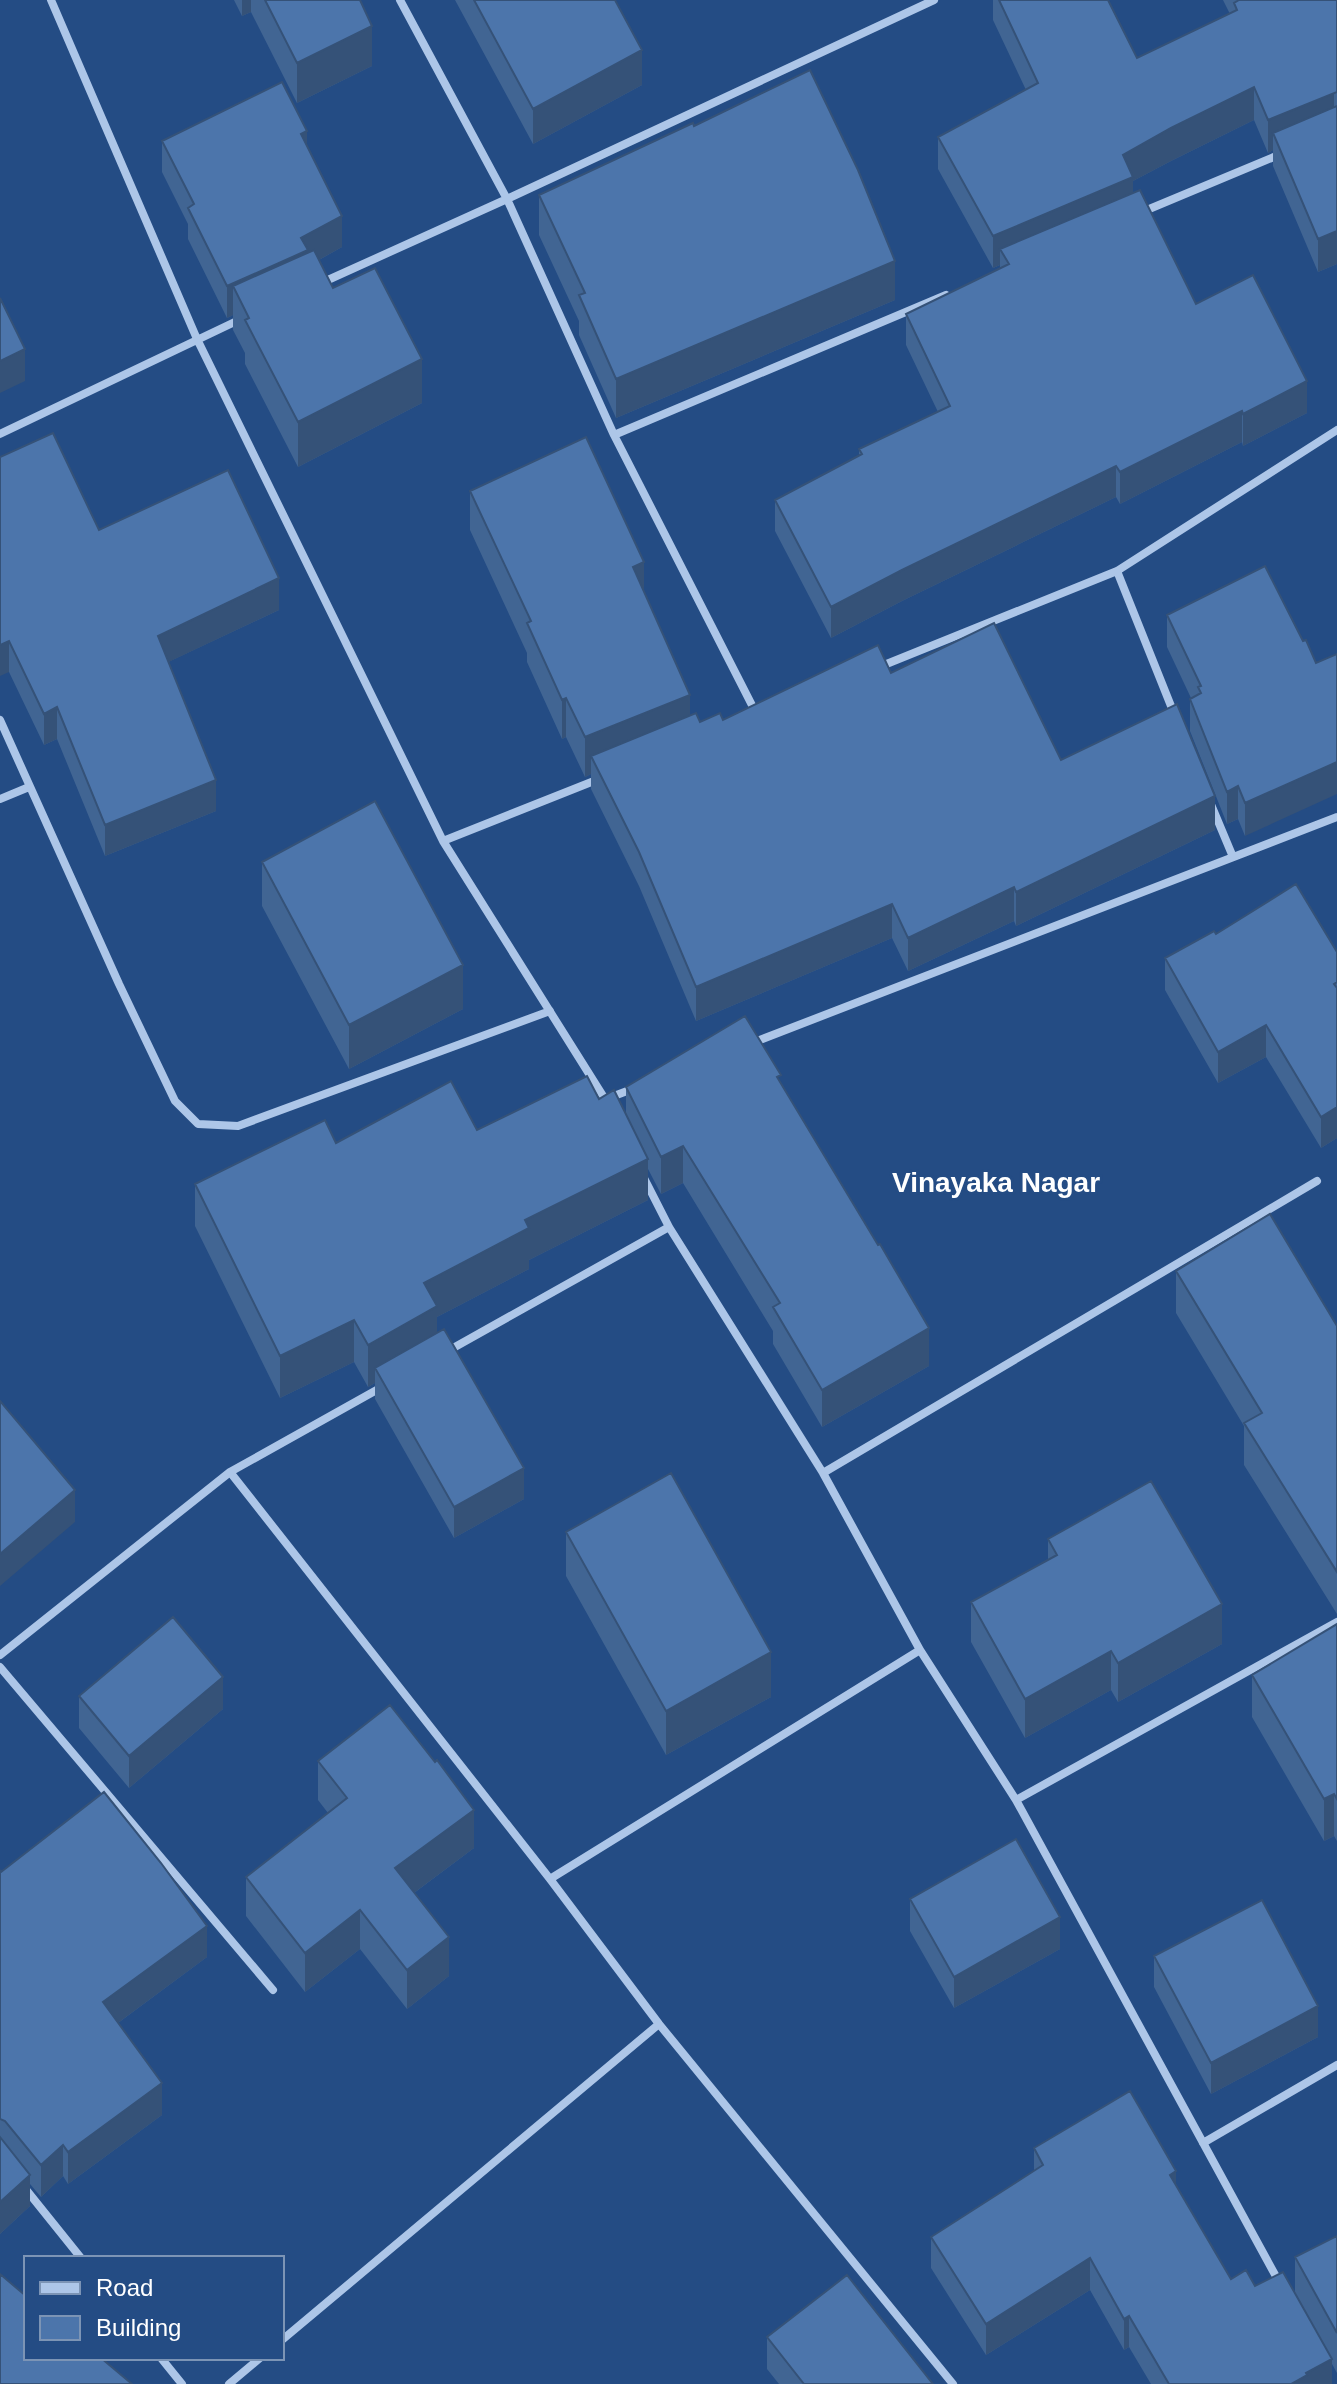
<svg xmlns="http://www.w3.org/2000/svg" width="1337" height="2384" viewBox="0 0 1337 2384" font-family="Arial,sans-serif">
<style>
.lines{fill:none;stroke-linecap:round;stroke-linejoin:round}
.minor{stroke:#adc6e8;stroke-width:8}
.wall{fill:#416593}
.shaded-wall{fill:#355278}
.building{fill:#4c75ab;stroke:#355278;stroke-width:2}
.labels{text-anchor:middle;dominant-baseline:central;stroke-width:6;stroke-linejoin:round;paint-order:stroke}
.neighbourhood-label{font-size:28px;font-weight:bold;fill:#fff;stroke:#244c84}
</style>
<rect width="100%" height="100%" fill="#244c84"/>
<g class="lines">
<path class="minor" d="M51,0L197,339L443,841L608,1104
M400,0L507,199L614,435L757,715
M1142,212L1281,154
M319,284L507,199L934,0
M0,434L241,319
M614,435L946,295
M1117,571L1175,716
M879,667L1117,571L1337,430
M0,720L119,984L175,1101L198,1124L238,1126L550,1011
M0,799L29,787
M1210,802L1233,857
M443,841L599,779
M752,1043L1337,817
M606,1099L635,1088
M644,1178L669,1227L823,1473L920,1650L1016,1800L1279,2282
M446,1352L669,1227
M230,1472L550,1879L659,2024L953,2384
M823,1473L1317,1181
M0,1655L230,1472L382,1387
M0,1667L273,1990
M1016,1800L1337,1622
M550,1879L920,1650
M1203,2143L1337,2065
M24,2187L81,2258
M282,2340L659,2024
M161,2358L182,2384
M229,2384L260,2358"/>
</g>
<path class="wall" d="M234,0H360L372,66L297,103L251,12L242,16Z
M455,0H615L642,85L533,144Z
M993,0H1108L1137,58L1230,14L1223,0H1337V264L1318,272L1273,166V150L1268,153L1254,120L1171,161L1133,181V193L1196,304L1307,413L1243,446L1242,442L1120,504L1116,497L902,601L831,638L775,531V500L859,456V449L938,412L906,345V314L1000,269V265L993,268L938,169V137L1026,90L993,20Z
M694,126L895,300L616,418L579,335V321L539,235V195Z
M162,141L307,147L342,247L319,260L333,288L422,403L298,467L245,364V353L233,330V315L227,318L188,239V224L162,172Z
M0,457L99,530L279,610L168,662L216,811L105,856L57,739L44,745L9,672Z
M470,491L644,592L690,716L700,722L723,720L891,673L1061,760L1215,830L1016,926L1014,921L908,971L892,938L696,1021L639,886L591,789V774L585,777L566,737L562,739L527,662V653L470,530Z
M1167,615L1303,641L1316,663L1245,836L1238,819L1227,824L1190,731V699L1191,698L1167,647Z
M262,862L463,1009L349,1069L262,906Z
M1216,934L1337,952V1138L1321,1148L1266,1057L1218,1083L1165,990V958Z
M781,1084L929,1366L822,1427L773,1344V1331L683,1183L661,1194L648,1169V1200L529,1260V1269L437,1317V1333L524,1499L454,1538L375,1399V1383L368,1387L354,1362L280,1398L195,1226V1184L336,1143L477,1130L599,1099L626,1114V1087Z
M1176,1271L1337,1326V1614L1244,1465V1426L1176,1313Z
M566,1532L771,1697L666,1755L566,1576Z
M1048,1539L1222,1644L1118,1702L1111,1690L1025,1738L971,1642V1602L1048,1560Z
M1337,1624V1841L1334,1836L1324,1841L1252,1717V1675Z
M79,1696L223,1709L129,1788L79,1728Z
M318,1761L474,1848L414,1893L449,1976L407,2009L360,1949L305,1992L246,1916V1877L328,1813L318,1800Z
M0,1870L207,1957L118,2023L162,2115L68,2184L63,2176L41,2197L30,2184V2206L0,2234Z
M910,1899L1060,1949L954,2008L910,1931Z
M1154,1956L1318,2037L1211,2094L1154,1987Z
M1034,2148L1176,2186L1231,2279L1255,2286L1295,2294V2257L1337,2236V2373L1332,2364V2384H1151L1129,2347L1124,2350L1090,2290L986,2355L931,2268V2237L1034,2171Z
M767,2337L933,2384H779L767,2369Z"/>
<path class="shaded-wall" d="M242,0H251V12L242,16Z
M372,26V66L297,103V63Z
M642,50V85L533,144V109Z
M1254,87V120L1171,161L1133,181V209L1000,249V265L993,268V236L1123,155L1171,128Z
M1334,92V125L1273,133V150L1268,153V120Z
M307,131V162L301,134Z
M342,216V247L308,266L233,286V315L227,318V286L301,238Z
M1337,231V264L1318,272V239Z
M895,261V300L616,418V379Z
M25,349V381L0,393V361Z
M422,359V403L298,467V422Z
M1307,381V413L1243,446V414Z
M1242,411V442L1120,504V472Z
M1116,466V497L902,601L831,638V607L902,570Z
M644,562V601L633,567Z
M279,578V610L158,667V636Z
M9,641V672L0,676V645Z
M690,695V734L591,756V774L585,777V737Z
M566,698V737L562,739V700Z
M57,707V739L44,745V714Z
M1337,762V794L1245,836V803Z
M216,780V811L105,856V825Z
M1238,786V819L1227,824V792Z
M1215,796V830L1016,926V892Z
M1014,887V921L908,971V938Z
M892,904V938L696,1021V987Z
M463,965V1009L349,1069V1025Z
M1266,1025V1057L1218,1083V1052Z
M1337,1107V1138L1321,1148V1117Z
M683,1146V1183L661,1194V1157Z
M648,1159V1200L529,1260V1269L437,1317V1348L375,1368V1383L368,1387V1345L424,1283L525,1220Z
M354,1320V1362L280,1398V1356Z
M929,1328V1366L822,1427V1390Z
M524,1468V1499L454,1538V1507Z
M75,1490V1522L0,1586V1554Z
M1222,1604V1644L1118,1702V1663Z
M1111,1651V1690L1025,1738V1699Z
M771,1652V1697L666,1755V1711Z
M223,1677V1709L129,1788V1756Z
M1334,1794V1836L1324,1841V1799Z
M474,1810V1848L395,1907V1868Z
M360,1910V1949L305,1992V1953Z
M1060,1917V1949L954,2008V1977Z
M207,1926V1957L103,2034V2002Z
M449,1937V1976L407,2009V1970Z
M1318,2006V2037L1211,2094V2063Z
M162,2083V2115L68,2184V2152Z
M63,2145V2176L41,2197V2165Z
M1176,2171V2202L1170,2175Z
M30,2175V2206L0,2234V2202Z
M1090,2258V2290L986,2355V2324Z
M1129,2316V2347L1124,2350V2319Z
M1332,2359V2384H1291L1306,2373Z"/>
<path class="building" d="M265,0H360L372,26L297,63Z
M474,0H615L642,50L533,109Z
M999,0H1108L1137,58L1237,10L1234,3L1239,0H1337V92L1268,120L1254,87L1171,128L1123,155L1133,177L993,236L938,137L1038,83Z
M810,70L858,170L895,261L616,379L579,295L585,293L539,195L693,123L694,126Z
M282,82L307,131L301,134L342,216L301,238L308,250L227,286L188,208L194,204L162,141Z
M1337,106V231L1318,239L1273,133Z
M1140,190L1196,304L1253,275L1307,381L1243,414L1242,411L1120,472L1116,466L902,570L831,607L775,500L862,454L859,449L950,406L906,314L1009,264L1000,249Z
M314,250L333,288L375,268L422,359L298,422L245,320L249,318L233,286Z
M0,298L25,349L0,361Z
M53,433L99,530L228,470L279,578L158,636L216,780L105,825L57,707L44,714L9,641L0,645V457Z
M586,437L644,562L633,567L690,695L585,737L566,698L562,700L527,623L531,621L470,491Z
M1265,566L1303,641L1306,640L1316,663L1337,654V762L1245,803L1238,786L1227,792L1190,699L1201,693L1198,687L1201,686L1167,615Z
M994,623L1061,760L1177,704L1215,796L1016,892L1014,887L908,938L892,904L696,987L639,852L591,756L696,713L700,722L720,713L723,720L878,645L891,673Z
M375,801L463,965L349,1025L262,862Z
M1296,884L1337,952V982L1334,984L1337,988V1107L1321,1117L1266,1025L1218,1052L1165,958L1214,931L1216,934Z
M745,1016L781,1075L777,1077L878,1245L880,1244L929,1328L822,1390L773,1307L780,1303L683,1146L661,1157L626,1087Z
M587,1076L599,1099L614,1090L648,1159L525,1220L529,1228L424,1283L437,1306L368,1345L354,1320L280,1356L195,1184L325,1120L336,1143L451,1081L477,1130Z
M1270,1214L1337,1326V1572L1244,1423L1262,1413L1176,1271Z
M444,1329L524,1468L454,1507L375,1368Z
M0,1401L75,1490L0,1554Z
M671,1473L771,1652L666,1711L566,1532Z
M1151,1481L1222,1604L1118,1663L1111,1651L1025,1699L971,1602L1057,1555L1048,1539Z
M173,1617L223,1677L129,1756L79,1696Z
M1337,1624V1799L1334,1794L1324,1799L1252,1675Z
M390,1705L435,1762L437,1760L474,1810L395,1868L449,1937L407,1970L360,1910L305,1953L246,1877L347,1798L318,1761Z
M104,1792L161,1863L207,1926L103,2002L162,2083L68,2152L63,2145L41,2165L5,2121L0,2119V1870L1,1872Z
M1016,1839L1060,1917L954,1977L910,1899Z
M1262,1900L1318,2006L1211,2063L1154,1956Z
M1130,2091L1176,2171L1170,2175L1231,2279L1246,2270L1255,2286L1283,2272L1332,2359L1306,2373L1307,2375L1291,2384H1169L1129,2316L1124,2319L1090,2258L986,2324L931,2237L1043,2165L1034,2148Z
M0,2137L30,2175L0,2202Z
M1337,2236V2333L1295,2257Z
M0,2274L26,2296V2358H101L132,2384H0Z
M847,2275L933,2384H804L767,2337Z"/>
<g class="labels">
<g class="neighbourhood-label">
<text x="996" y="1182">Vinayaka Nagar</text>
</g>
</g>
<rect x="24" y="2256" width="260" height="104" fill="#244c84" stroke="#7c94b5" stroke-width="2"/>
<rect x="40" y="2282" width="40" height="12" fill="#adc6e8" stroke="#7c94b5" stroke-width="2"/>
<text x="96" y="2296" font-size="24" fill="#ffffff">Road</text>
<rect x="40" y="2316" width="40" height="24" fill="#4c75ab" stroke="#7c94b5" stroke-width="2"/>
<text x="96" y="2336" font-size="24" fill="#ffffff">Building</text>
</svg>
